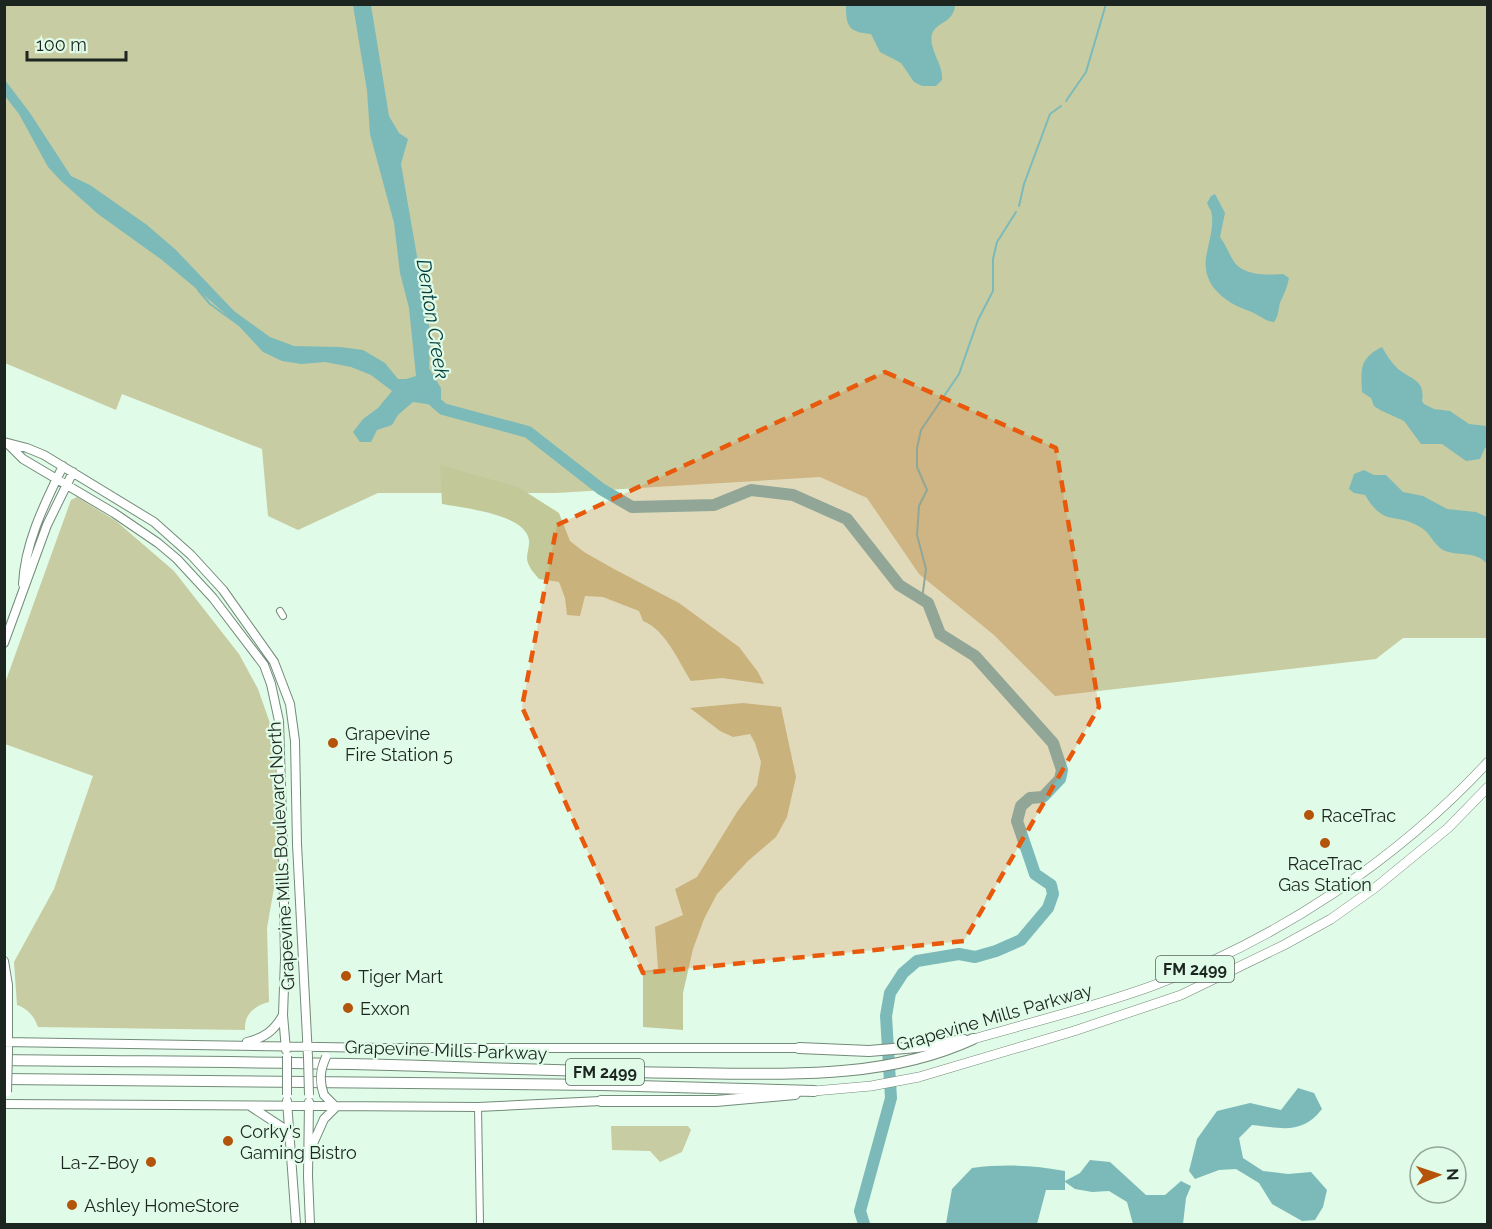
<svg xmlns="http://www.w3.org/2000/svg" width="1492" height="1229" viewBox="0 0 1492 1229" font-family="Raleway,sans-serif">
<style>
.green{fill:#c8cca2}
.forest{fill:#c3c899}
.water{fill:#7cbaba}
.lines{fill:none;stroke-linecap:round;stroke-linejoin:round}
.stream{stroke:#7cbaba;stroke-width:2}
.river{stroke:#7cbaba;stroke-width:12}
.street-casing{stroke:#738b79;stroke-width:8}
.secondary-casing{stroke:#738b79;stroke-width:10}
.primary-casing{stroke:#738b79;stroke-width:10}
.highway-casing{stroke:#738b79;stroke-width:12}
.street{stroke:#fff;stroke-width:6}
.secondary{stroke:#fff;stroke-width:8}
.primary{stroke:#fff;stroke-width:9}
.highway{stroke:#fff;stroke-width:10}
.secondary-bridge-casing{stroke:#738b79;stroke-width:10;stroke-linecap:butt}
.secondary-bridge{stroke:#fff;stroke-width:8}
.marked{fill:#e8590c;fill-opacity:0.2;stroke:#e8590c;stroke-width:4.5;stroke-dasharray:12 8;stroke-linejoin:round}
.poi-dot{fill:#b3540a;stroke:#e0fbe7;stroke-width:2}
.labels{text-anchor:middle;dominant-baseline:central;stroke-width:4.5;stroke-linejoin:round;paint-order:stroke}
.shield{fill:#e0fbe7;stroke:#57655b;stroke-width:1.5}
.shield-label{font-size:16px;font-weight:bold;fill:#1c251f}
.poi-label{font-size:18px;fill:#1c251f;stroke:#e0fbe7;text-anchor:start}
.street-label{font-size:18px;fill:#1c251f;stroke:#e0fbe7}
.water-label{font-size:20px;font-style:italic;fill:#003d3e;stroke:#e0fbe7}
</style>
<rect width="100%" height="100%" fill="#e0fbe7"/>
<path class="green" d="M4,5H1487V638H1403L1376,659L1055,696L994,635L919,574L867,498L820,477L556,493H378L298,530L268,516L262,449L122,394L116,410L5,363Z
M77,497L116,521L174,571L239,654L258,689L271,726L274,747L278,865L267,928L269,1002C254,1006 244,1014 245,1030L38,1027C34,1016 28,1009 17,1005L14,962L54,889L93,776L5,744V683L71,500Z
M611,1126H688L691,1130L682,1152L660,1162L650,1151L612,1150Z"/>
<path class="forest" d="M440,465L518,487L559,513L570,541L584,552L614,569L679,603L739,647L758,672L764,684L722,678L691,681C678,661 666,630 643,621L639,611L603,597L585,596L580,616L567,615L565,598L559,582L539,579C535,574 530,569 528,563C525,557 530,547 529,540C525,514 464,508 442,504Z
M743,703L781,707L796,777L787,817L776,837L748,861L717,894L704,919L693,949L683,993V1030L643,1027V971L658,969L655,927L683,915L675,889L697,877L737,812L757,785L761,762L755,743L750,734L733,737L720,731L690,708Z"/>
<path class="water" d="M353,5H371L389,116L399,133L408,139L401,164L431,337L429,368L441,388V401L433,405L413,402L398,415L392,425L377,430L371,442H360L353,432L363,419L378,408L392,391L371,375L351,367L325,362L301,364L282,361L263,352L237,324L199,291L162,260L98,214L61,181L48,167L19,114L5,96V80L30,113L71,176L90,185L147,225L176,250L234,311L270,337L294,346L340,347L363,350L385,363L398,379H406L416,376L409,308L400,273L394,223L370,134L367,91Z
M846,5H955C954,23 936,22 932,34C928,49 944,65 942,80L936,86H922L914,82L901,63L880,52L871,34C848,32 846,26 846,5Z
M1215,194L1225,213L1220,237C1226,245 1230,256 1235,263C1245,276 1268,275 1283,274L1289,278C1287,288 1284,294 1280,303C1278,309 1279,316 1274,322C1264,321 1258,314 1249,311C1226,303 1202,286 1206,258C1208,244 1215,226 1211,211C1210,209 1208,206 1207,203L1211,196Z
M1382,347C1386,354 1391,362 1397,368C1409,379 1426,379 1422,401L1424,404L1434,409L1450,411L1469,424L1487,426V447L1485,448L1480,459L1466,461L1442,444H1421L1404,421L1380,410L1374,406L1371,398L1362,392C1361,370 1359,358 1382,347Z
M1364,470L1374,475H1386L1403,492L1423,496L1447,509L1476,512L1487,517V564C1476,550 1458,557 1443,550C1433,544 1430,532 1420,527C1393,511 1385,528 1365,495L1354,493L1349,489L1354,474Z
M1298,1088L1314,1093L1322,1109C1302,1135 1282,1128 1252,1125L1239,1138L1243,1158L1263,1171L1288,1174L1311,1172L1327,1190L1323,1207L1315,1220L1302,1221L1272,1204L1259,1183L1236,1169L1219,1170L1195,1179L1189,1171L1197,1139L1217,1111L1250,1103L1281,1110Z
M1090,1160L1110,1162L1146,1195H1165L1181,1181L1191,1186L1186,1198L1183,1224H1133L1127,1202L1109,1191L1092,1192L1075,1189L1065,1182V1190H1046L1037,1224H946L952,1189L972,1168C1004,1164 1033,1165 1065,1171V1181L1080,1173Z"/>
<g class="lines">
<path class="stream" d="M1066,101L1086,72L1106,4
M1019,206L1024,184L1050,114L1061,106
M198,290L210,304L239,325
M922,599L926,569L917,535L919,506L927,490L917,467V448L921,430L959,374L978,320L993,291V259L997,242L1016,212"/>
<path class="river" d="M426,394L443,409L528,432L601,489L632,507L714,505L751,490L793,495L847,519L899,585L928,603L940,634L975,656L1053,743L1062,770L1060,779L1043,797L1030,798L1021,806L1017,821L1035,874L1051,885L1053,894L1048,908L1021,940L996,951L975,957L959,954L917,961L903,973L890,993L886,1016L891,1098L860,1211L864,1224"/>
<defs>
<path id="street" d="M280,611L283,616
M478,1107L480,1224"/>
<path id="secondary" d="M4,442L27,448L44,455L154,522L191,555L223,590L274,662L290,704L295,741L297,844L308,1057
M9,445L23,459L114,513L158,543L177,559L213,598L264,665L271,684L279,721L283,851L285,959L283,1015L286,1050
M23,584C25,542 45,503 63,466
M4,643L47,525L73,472
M4,961L8,985V1053
M4,1042L384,1048H799
M247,1042C264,1038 274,1031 283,1015
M287,1101L296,1224
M309,1102L308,1176L310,1224
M4,1104L478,1107L601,1101
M250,1106L288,1131
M311,1148L324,1119L336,1107L324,1095"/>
<path id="primary" d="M973,1039C1033,1022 1094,1007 1152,986C1278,939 1396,861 1488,762
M814,1091L871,1086L919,1077L1074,1031L1181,995L1284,945L1331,919L1376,887L1448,828L1488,787"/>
<path id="highway" d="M799,1048L869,1051L917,1047L964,1040
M4,1060C145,1062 285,1061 425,1066C513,1069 601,1072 689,1073C785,1074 884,1080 973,1039
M4,1079L601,1085L814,1091
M601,1101H716L795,1094"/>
</defs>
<use href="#street" class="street-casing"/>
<use href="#secondary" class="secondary-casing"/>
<use href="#primary" class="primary-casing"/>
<use href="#highway" class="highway-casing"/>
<use href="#street" class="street"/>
<use href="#secondary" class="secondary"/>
<use href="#primary" class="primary"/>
<use href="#highway" class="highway"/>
<defs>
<path id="secondary-bridge" d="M287,1056V1095
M308,1057L309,1095
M7,1092L8,1053
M324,1095C319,1081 320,1070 326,1057"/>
</defs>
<use href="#secondary-bridge" class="secondary-bridge-casing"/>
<use href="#secondary-bridge" class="secondary-bridge"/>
</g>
<path class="marked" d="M885,372L1056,448L1099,707L964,941L643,973L522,707L557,525Z"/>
<g class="poi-dot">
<circle cx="333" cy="743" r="6"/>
<circle cx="1309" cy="815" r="6"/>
<circle cx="1325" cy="843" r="6"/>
<circle cx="346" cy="976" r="6"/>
<circle cx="348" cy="1008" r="6"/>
<circle cx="228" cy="1141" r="6"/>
<circle cx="151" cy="1162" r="6"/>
<circle cx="72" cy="1205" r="6"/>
</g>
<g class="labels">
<g class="shield">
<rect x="1156" y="956" width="78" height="26" rx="4.5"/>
<rect x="566" y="1059" width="78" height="26" rx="4.5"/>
</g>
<g class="shield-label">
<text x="1195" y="969">FM 2499</text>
<text x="605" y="1072">FM 2499</text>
</g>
<g class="poi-label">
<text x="345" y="733">Grapevine<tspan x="345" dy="21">Fire Station 5</tspan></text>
<text x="1321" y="815">RaceTrac</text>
<text x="1325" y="863" text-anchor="middle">RaceTrac<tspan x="1325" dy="21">Gas Station</tspan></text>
<text x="358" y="976">Tiger Mart</text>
<text x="360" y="1008">Exxon</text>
<text x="240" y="1131">Corky's<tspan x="240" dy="21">Gaming Bistro</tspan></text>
<text x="139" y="1162" text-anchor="end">La-Z-Boy</text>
<text x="84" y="1205">Ashley HomeStore</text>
</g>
<g class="street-label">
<text transform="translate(281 856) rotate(-93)">Grapevine Mills Boulevard North</text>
<text transform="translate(994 1017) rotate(-16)">Grapevine Mills Parkway</text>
<text transform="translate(446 1050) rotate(2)">Grapevine Mills Parkway</text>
</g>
<g class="water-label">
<text transform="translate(433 319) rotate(81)">Denton Creek</text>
</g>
</g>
<rect width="1492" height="1229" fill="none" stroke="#1c251f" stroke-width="12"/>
<g transform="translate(1438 1175) rotate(88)"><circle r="28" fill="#e0fbe7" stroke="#92a597" stroke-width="1.5"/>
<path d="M0-4.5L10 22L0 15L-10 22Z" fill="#b3540a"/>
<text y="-9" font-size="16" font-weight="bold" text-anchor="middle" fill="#1c251f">N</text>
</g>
<path d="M27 51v9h99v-9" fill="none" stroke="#1c251f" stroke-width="3"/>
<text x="36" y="51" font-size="18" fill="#1c251f" stroke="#e0fbe7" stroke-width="4.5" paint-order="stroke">100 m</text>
</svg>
